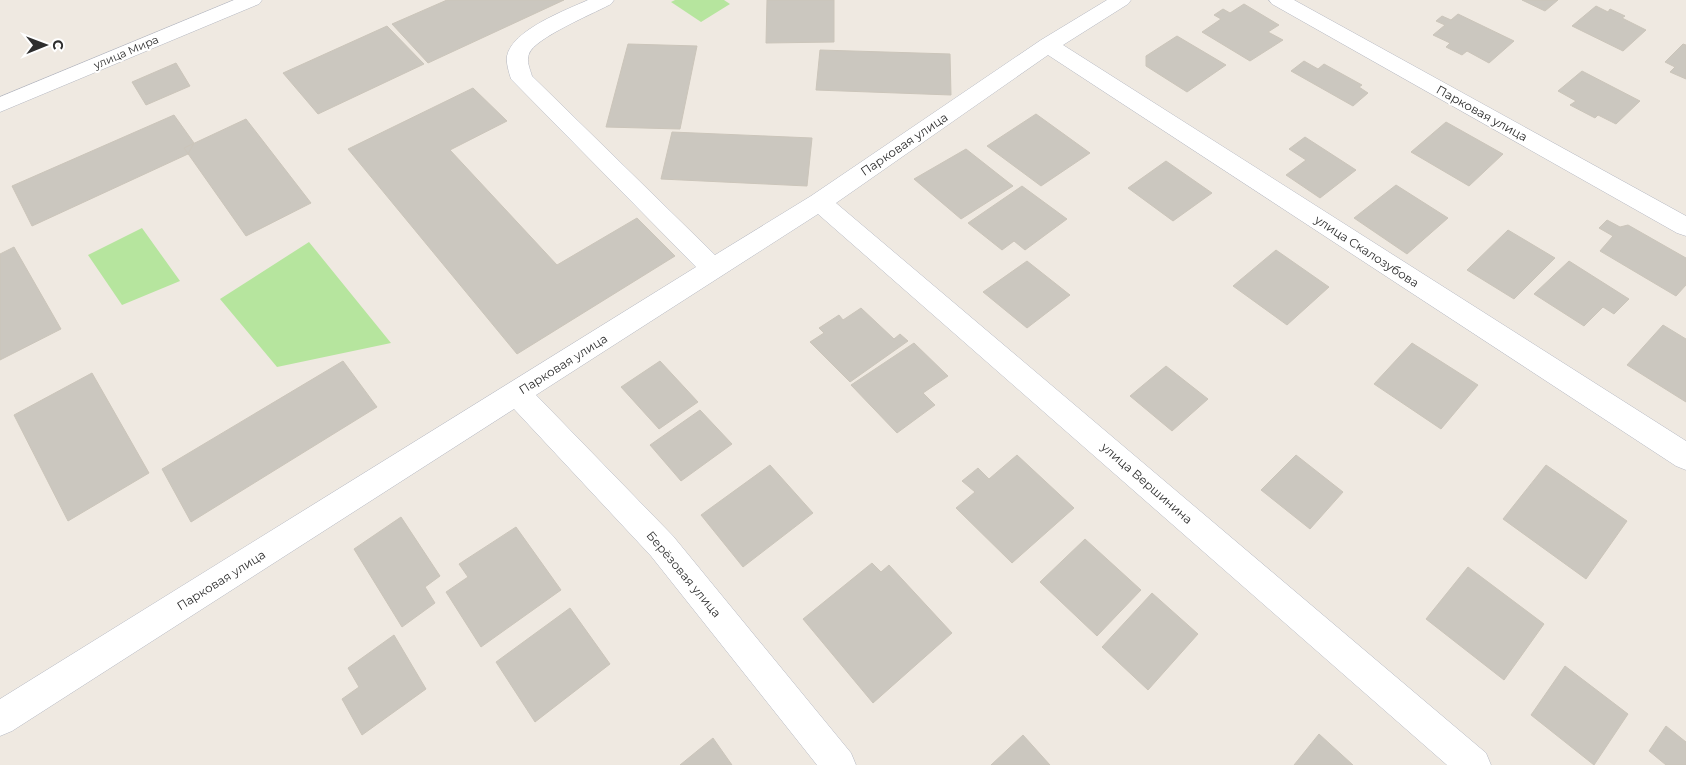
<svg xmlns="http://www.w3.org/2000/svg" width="1686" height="765" viewBox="0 0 1686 765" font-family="Montserrat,sans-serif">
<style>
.green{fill:#b6e59e}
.building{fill:#cbc7bf;stroke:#cbc5ba}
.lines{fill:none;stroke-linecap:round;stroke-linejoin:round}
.minor-casing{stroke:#b4b7c1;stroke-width:1}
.tertiary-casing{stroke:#b4b7c1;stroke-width:1}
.minor{fill:#fff;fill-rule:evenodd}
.tertiary{fill:#fff;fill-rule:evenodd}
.labels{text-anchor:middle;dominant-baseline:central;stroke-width:4;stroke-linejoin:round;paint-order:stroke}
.far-street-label{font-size:11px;fill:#2e2e2e;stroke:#fff}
.street-label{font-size:12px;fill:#2e2e2e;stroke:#fff}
</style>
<rect width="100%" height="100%" fill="#efe9e1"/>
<path class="green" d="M675,0H724L730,4L701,22L671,2Z
M142,228L180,281L122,305L88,255Z
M309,242L391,343L277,367L220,299Z"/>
<path class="building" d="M447,0H564L428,63L392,24Z
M767,0H834V42L766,43Z
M1522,0H1558L1545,11Z
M1244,4L1279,25L1268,32L1283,40L1250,61L1202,32L1221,19L1214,15L1223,9L1230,13Z
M1596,6L1608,12L1610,9L1625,16L1622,18L1646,30L1623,51L1572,26Z
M1458,14L1514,41L1489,63L1467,51L1462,55L1446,47L1450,43L1433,35L1445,25L1436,21L1442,16L1451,20Z
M387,26L424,64L318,114L283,73Z
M1177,36L1226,65L1187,92L1146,66V56Z
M628,44L697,46L680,129L606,127Z
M1683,44L1686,45V79L1670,72L1675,67L1665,62Z
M820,50L950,54L951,95L816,90Z
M1304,61L1318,69L1324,64L1362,85L1359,87L1368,93L1353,106L1291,71Z
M176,63L190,86L146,105L132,82Z
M1582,71L1640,101L1616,124L1598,115L1595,118L1570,105L1576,101L1558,91Z
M473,88L507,121L450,150L557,265L637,218L675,256L517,354L348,149Z
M1036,114L1090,153L1041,186L987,146Z
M174,115L194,143L188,154L32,226L12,186Z
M246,119L311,203L246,236L184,148Z
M1446,122L1503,154L1469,186L1411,152Z
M672,132L812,138L807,186L661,179Z
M1305,137L1356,170L1320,198L1286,175L1306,160L1289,149Z
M966,149L1013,186L961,219L914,179Z
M1166,161L1212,193L1173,221L1128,188Z
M1396,185L1448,218L1407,254L1354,218Z
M1022,186L1067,219L1025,250L1014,241L1002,250L968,223Z
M1607,220L1620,227L1628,225L1686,258V285L1676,296L1600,251L1613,236L1599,228Z
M1508,230L1555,258L1514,299L1467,270Z
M14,247L61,329L0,360V254Z
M1276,250L1329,287L1287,325L1233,286Z
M1027,261L1070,295L1027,328L983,292Z
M1569,261L1629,299L1614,314L1603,307L1584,326L1534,294Z
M861,308L894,339L900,334L908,341L850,382L810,342L824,333L819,328L839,315L843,320Z
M1663,325L1686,339V402L1627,365Z
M914,343L948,376L923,393L935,405L897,433L851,385Z
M1412,343L1478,385L1441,429L1374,384Z
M343,361L377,407L191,522L162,469Z
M660,361L698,402L659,429L621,387Z
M1166,366L1208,399L1172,431L1130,396Z
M92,373L149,473L68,521L14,415Z
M700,410L732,444L681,481L650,445Z
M1017,455L1074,508L1012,563L956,508L975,492L962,481L978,468L989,479Z
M1296,455L1343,492L1310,529L1261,490Z
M770,465L813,513L743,567L701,515Z
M1546,465L1627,521L1586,579L1503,519Z
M401,517L440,576L425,587L435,603L402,627L354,549Z
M516,527L561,590L481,647L446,592L468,577L459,564Z
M1085,539L1141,590L1097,636L1040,582Z
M872,563L881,572L889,565L952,633L873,703L803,619Z
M1468,567L1544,624L1504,680L1426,619Z
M1152,593L1198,634L1148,690L1102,647Z
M570,608L610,664L535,722L496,662Z
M394,635L426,689L362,735L342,699L359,687L348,668Z
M1565,666L1628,714L1594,765L1531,715Z
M1666,726L1686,742V765H1666L1649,751Z
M1319,734L1353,765H1294Z
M1023,735L1050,765H991Z
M713,738L732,765H680Z"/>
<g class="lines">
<defs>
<path id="minor" d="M588,0H614L611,4C595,13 534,38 529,54C526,61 530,69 532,76L715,255L811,196L1041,40L1107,0H1131L1128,4L1063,45L1686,441V470L1676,466L1048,55L836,203L1486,753L1491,765H1447L818,214L536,395L673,536L851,753L856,765H817L651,556L514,409L12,731L0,736V699L696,267L511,79C509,72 506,64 507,56C512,30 566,10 588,0Z
M1269,0H1294L1686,216V236L1677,233L1272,4Z"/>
<path id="tertiary" d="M234,0H262L259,4L0,112V97Z"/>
</defs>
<use href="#minor" class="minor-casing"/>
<use href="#tertiary" class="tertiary-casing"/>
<use href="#minor" class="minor"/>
<use href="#tertiary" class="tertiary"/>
</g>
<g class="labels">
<g class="far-street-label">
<text transform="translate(126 52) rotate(-23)">улица Мира</text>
</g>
<g class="street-label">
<text transform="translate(1482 113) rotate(29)">Парковая улица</text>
<text transform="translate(904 144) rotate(-34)">Парковая улица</text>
<text transform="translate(1367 251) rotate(33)">улица Скалозубова</text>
<text transform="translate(563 364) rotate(-32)">Парковая улица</text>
<text transform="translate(1147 483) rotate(41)">улица Вершинина</text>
<text transform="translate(684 574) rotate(50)">Берёзовая улица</text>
<text transform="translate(221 580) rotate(-32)">Парковая улица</text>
</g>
</g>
<g transform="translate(45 45) rotate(89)" stroke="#ffffff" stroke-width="4" paint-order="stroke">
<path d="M0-4L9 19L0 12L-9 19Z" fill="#2e2e2e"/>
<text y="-8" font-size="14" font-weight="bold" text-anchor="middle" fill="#2e2e2e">С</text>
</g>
</svg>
